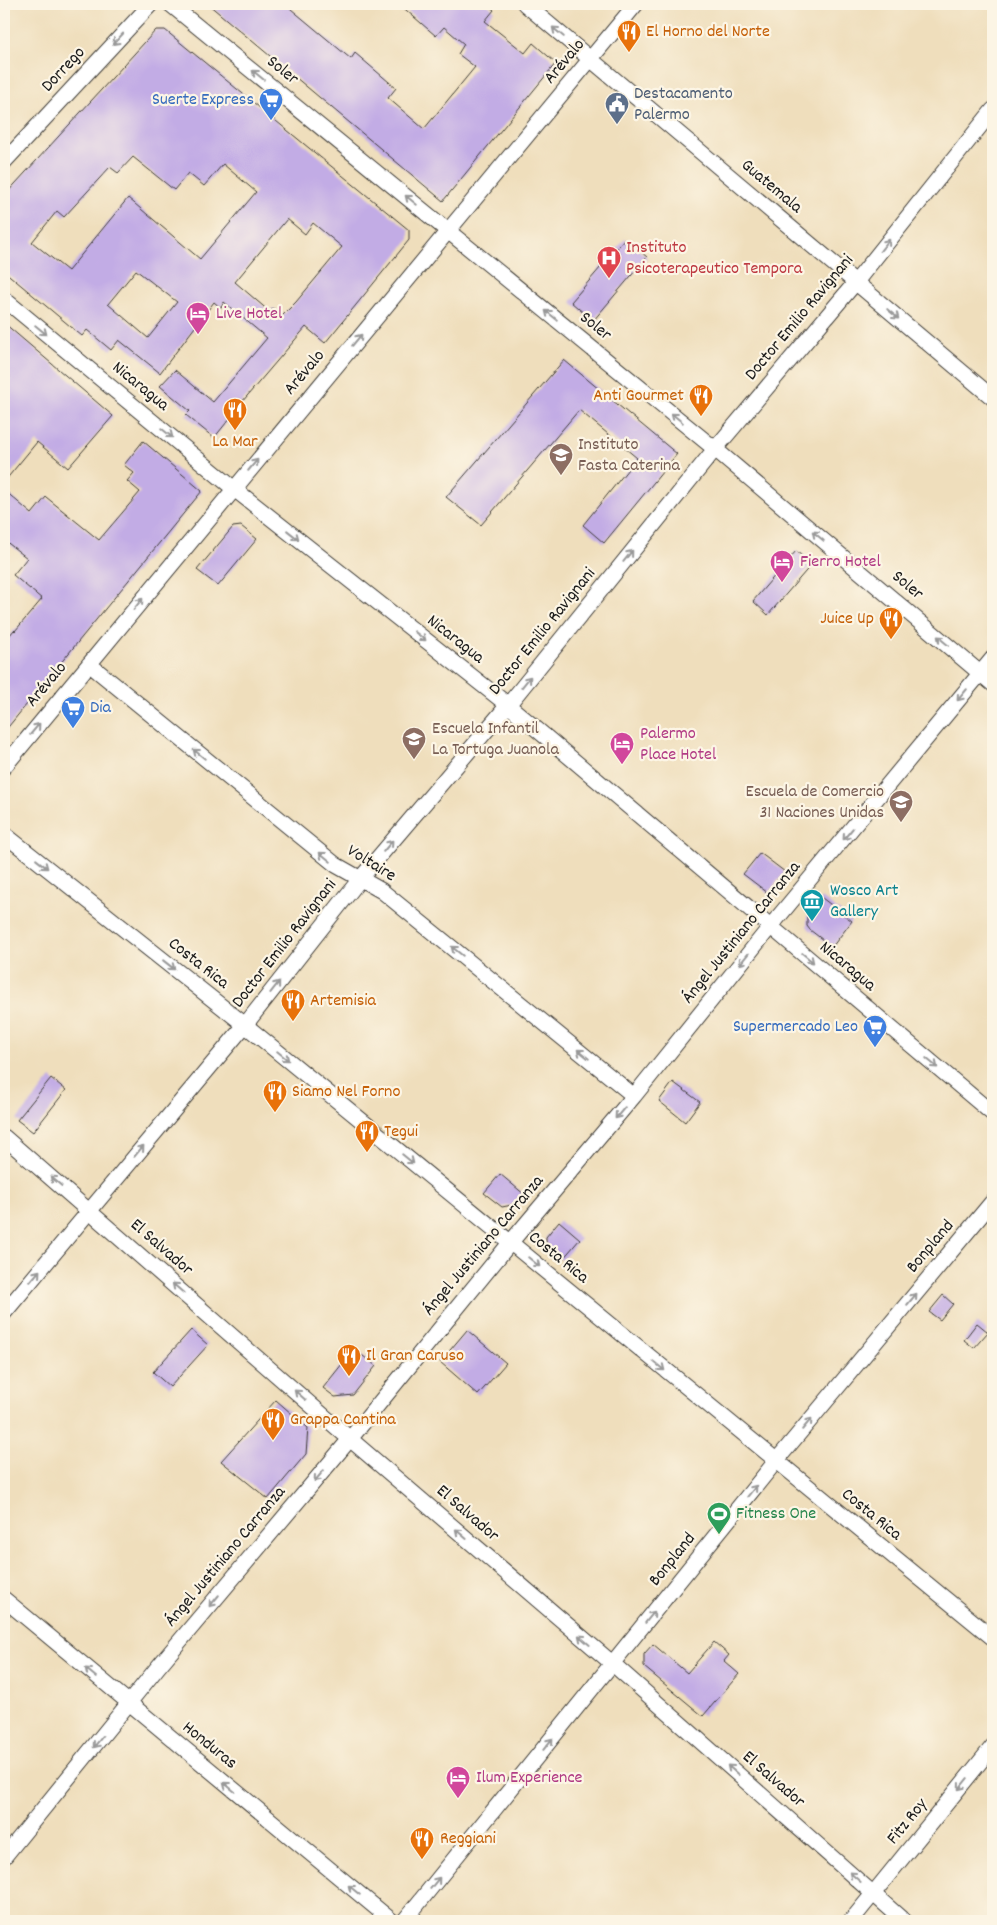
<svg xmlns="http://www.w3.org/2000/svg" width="997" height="1925" viewBox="0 0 997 1925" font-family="Dekko,sans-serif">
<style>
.building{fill:#c2ace5;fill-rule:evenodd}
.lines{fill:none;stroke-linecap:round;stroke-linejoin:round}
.street-casing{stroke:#3c3934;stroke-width:17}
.street{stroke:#fff;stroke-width:15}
.oneway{stroke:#999}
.labels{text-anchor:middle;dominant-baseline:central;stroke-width:4.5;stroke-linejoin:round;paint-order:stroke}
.food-label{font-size:18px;fill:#c56008;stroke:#fcf5e5;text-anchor:start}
.street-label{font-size:18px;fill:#1c1c1c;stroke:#fcf5e5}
.service-label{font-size:18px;fill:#4e5e75;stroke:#fcf5e5;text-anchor:start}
.shop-label{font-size:18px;fill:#366cbe;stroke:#fcf5e5;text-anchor:end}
.health-label{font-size:18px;fill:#be3a42;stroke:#fcf5e5;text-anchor:start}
.hotel-label{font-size:18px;fill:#b23c85;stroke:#fcf5e5;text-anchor:start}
.education-label{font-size:18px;fill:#785e54;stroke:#fcf5e5;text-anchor:start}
.culture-label{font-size:18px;fill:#0d838f;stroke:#fcf5e5;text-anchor:start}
.leisure-label{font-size:18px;fill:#27864d;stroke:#fcf5e5;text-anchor:start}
</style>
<rect width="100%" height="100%" fill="#fcf5e5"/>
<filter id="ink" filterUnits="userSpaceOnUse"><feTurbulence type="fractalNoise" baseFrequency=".02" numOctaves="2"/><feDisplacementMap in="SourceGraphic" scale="10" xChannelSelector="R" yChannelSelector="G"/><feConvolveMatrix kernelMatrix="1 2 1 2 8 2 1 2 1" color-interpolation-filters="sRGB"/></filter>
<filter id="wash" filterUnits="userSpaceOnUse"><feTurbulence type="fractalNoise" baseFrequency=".0096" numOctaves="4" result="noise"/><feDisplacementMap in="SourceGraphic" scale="20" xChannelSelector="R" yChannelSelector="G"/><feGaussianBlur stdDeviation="1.12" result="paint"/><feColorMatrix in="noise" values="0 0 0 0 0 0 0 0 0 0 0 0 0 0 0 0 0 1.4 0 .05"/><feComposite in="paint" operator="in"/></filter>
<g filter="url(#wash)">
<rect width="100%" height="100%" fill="#efdebc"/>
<g id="blocks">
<path class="building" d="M208,4H285L351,59L355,53L396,88L388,98L424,129L475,67L458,54L464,44L444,27L436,36L399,4H487L494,10L485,21L525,53L533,43L556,63L443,201Z
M156,30H165L409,230V240L325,343L306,327L230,416L231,417L214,438L186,415L190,411L160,386L175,370L213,402L267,338L224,302L221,308L214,302L160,373L119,340L111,350L87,330L82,336L4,271V196ZM133,157L174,190L188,173L204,186L223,164L256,192L200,259L128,198L68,271L32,242L57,211L64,217L110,167L118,173ZM287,219L305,234L313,223L342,247L296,302L282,316L273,308L270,312L235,282ZM136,270L177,302L148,338L108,304Z
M625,239L647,257L593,321L571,302Z
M4,323L113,416L68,468L37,442L4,482V384L10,376L4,371Z
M564,360L677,454L604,543L583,525L637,458L579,410L481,525L446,497Z
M143,441L202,491L4,732V642L14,630L15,631L42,599L13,575L27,558L4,540V490L32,514L46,497L99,540L140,492L127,481L134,473L124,465Z
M241,526L257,539L218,586L197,570L233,527Z
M796,551L812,564L768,615L753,601Z
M760,853L785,872L768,893L743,874Z
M822,898L852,921L832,947L810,930L807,926V917Z
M51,1078L66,1090L33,1132L17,1120Z
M673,1082L700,1102L685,1122L659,1101Z
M500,1174L525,1195L517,1204L502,1207L484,1193Z
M559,1221L580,1239L562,1260L548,1248L546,1242V1237Z
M943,1295L953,1304L940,1320L929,1312Z
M977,1323L988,1332L974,1348L964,1340Z
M191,1330L208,1345L170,1387L153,1372Z
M467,1330L506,1363L478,1395L440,1362Z
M354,1349L376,1366L353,1395L335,1397L323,1388Z
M276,1400L308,1428L306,1454L268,1499L221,1461Z
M714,1642L729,1655L724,1661L739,1674L703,1716L644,1667V1654L653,1644L687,1673Z"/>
</g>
</g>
<g filter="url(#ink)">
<use href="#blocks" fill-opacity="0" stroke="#3c3934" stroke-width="1"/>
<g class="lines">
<defs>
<path id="street" d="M170,4L715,449L993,684
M525,4L993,398
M4,162L151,4
M4,299L233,488L508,705L993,1114
M89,664L336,865L382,891L634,1096
M4,767L636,4
M4,834L245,1025L993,1638
M4,1137L350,1439L613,1664L904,1921
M4,1313L245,1025L360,879L508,705L715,449L855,283L993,110
M4,1599L392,1921
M4,1857L158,1667L350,1439L510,1243L634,1096L770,927L993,658
M404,1921L776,1461L993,1201
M851,1921L993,1746"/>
</defs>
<use href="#street" class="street-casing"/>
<use href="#street" class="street"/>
</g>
<defs><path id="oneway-shaft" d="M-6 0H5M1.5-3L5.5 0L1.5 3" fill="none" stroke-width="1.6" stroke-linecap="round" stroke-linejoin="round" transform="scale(1.25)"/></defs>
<g class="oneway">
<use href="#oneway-shaft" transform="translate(558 32) rotate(-140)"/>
<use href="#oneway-shaft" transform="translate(118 39) rotate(133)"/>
<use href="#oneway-shaft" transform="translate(258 75) rotate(-141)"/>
<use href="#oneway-shaft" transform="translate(411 200) rotate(-141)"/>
<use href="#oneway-shaft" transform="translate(885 245) rotate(-51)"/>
<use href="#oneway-shaft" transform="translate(893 314) rotate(40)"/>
<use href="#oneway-shaft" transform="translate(551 315) rotate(-141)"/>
<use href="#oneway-shaft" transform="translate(41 330) rotate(39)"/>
<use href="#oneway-shaft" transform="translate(357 340) rotate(-50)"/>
<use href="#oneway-shaft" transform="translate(677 418) rotate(-141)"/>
<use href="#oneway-shaft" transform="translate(167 433) rotate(39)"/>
<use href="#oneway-shaft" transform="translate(253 465) rotate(-50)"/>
<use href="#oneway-shaft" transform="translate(293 535) rotate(38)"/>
<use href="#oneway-shaft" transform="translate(818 536) rotate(-140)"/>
<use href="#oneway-shaft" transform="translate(628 556) rotate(-51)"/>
<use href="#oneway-shaft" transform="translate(138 604) rotate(-51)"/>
<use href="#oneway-shaft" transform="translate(420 636) rotate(38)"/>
<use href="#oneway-shaft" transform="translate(943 641) rotate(-140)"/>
<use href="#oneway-shaft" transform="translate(526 682) rotate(-51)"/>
<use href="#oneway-shaft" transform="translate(962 695) rotate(130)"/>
<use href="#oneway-shaft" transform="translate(35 729) rotate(-50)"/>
<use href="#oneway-shaft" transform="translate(199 754) rotate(-141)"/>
<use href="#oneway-shaft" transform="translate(848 834) rotate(130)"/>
<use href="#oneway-shaft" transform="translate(388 846) rotate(-50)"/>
<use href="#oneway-shaft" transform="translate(325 857) rotate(-141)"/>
<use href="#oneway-shaft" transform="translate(42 864) rotate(38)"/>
<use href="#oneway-shaft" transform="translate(457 951) rotate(-141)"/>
<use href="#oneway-shaft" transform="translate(808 958) rotate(40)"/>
<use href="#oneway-shaft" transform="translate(744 959) rotate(129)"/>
<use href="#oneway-shaft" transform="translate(169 965) rotate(38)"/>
<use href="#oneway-shaft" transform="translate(275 987) rotate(-52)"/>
<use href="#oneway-shaft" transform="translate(583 1054) rotate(-141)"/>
<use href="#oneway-shaft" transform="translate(283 1056) rotate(39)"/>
<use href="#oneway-shaft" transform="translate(932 1063) rotate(40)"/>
<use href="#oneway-shaft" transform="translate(620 1113) rotate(130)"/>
<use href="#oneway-shaft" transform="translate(139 1151) rotate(-50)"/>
<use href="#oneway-shaft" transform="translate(408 1159) rotate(39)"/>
<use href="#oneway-shaft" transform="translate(56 1181) rotate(-139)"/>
<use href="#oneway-shaft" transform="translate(534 1262) rotate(39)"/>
<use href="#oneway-shaft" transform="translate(35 1276) rotate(-50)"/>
<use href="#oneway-shaft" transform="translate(178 1288) rotate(-139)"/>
<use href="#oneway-shaft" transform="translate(912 1299) rotate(-50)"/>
<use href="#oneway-shaft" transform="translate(659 1366) rotate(39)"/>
<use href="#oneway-shaft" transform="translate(300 1395) rotate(-139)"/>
<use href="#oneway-shaft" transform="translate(807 1424) rotate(-50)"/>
<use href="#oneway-shaft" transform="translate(319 1476) rotate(130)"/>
<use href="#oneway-shaft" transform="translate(752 1491) rotate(-51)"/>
<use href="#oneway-shaft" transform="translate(461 1534) rotate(-139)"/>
<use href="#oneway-shaft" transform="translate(214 1601) rotate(130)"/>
<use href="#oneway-shaft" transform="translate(650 1617) rotate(-51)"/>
<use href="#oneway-shaft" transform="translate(584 1640) rotate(-139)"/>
<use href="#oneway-shaft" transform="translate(91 1673) rotate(-140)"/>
<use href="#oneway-shaft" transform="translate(98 1742) rotate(129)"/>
<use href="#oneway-shaft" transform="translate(548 1744) rotate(-51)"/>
<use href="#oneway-shaft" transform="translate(733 1770) rotate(-139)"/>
<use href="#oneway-shaft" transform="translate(963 1784) rotate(129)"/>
<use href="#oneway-shaft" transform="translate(229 1787) rotate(-141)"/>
<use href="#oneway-shaft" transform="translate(855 1877) rotate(-139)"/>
<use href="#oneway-shaft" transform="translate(435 1883) rotate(-51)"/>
<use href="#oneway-shaft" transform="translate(354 1890) rotate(-141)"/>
</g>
</g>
<defs>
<symbol id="restaurant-pin" viewBox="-11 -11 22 30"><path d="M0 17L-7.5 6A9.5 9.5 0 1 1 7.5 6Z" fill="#e8710a" stroke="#fcf5e5"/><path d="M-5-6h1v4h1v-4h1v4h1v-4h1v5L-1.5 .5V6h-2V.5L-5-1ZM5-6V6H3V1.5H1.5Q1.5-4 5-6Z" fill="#fff"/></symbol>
<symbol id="supermarket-pin" viewBox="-11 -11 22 30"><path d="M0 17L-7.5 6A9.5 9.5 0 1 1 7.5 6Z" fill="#3f7fe0" stroke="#fcf5e5"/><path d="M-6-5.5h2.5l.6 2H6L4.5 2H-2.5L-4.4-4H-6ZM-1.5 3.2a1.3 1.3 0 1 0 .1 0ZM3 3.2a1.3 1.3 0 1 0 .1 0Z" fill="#fff"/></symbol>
<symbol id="civic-pin" viewBox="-11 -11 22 30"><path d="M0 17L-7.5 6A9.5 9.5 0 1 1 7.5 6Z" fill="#5c6f8a" stroke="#fcf5e5"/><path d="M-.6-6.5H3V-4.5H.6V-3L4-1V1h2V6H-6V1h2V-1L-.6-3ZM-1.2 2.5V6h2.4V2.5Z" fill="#fff"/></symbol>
<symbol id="hospital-pin" viewBox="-11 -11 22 30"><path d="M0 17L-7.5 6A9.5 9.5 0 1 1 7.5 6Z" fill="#e0444e" stroke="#fcf5e5"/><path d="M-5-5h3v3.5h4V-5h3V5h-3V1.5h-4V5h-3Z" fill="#fff"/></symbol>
<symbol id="hotel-pin" viewBox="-11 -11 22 30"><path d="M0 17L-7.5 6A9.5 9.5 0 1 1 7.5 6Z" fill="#d1479c" stroke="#fcf5e5"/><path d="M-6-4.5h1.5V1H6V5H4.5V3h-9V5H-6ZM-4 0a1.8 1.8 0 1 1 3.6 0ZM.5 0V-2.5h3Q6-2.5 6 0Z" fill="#fff"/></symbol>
<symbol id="school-pin" viewBox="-11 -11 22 30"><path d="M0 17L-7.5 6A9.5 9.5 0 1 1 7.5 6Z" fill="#8d6e63" stroke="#fcf5e5"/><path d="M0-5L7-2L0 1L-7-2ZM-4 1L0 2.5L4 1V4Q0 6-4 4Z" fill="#fff"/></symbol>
<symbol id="museum-pin" viewBox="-11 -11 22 30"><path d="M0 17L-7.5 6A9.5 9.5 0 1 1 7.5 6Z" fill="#0f9aa8" stroke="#fcf5e5"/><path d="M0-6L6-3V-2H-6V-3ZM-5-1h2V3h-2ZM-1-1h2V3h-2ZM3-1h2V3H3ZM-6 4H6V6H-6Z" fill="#fff"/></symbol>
<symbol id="stadium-pin" viewBox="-11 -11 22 30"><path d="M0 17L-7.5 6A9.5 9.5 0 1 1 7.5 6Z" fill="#2e9e5b" stroke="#fcf5e5"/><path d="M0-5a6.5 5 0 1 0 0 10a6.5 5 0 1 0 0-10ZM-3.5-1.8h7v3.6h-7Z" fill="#fff"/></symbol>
</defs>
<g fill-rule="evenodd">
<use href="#restaurant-pin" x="615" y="18" width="28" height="38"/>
<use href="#supermarket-pin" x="257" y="86" width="28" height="38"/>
<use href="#civic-pin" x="603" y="90" width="28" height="38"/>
<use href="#hospital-pin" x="595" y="244" width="28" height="38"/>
<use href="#hotel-pin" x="184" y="300" width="28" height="38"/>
<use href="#restaurant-pin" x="687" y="382" width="28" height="38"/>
<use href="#restaurant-pin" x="221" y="396" width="28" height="38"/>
<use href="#school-pin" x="547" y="441" width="28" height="38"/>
<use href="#hotel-pin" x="768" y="548" width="28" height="38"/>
<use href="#restaurant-pin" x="877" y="605" width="28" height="38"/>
<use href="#supermarket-pin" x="59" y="694" width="28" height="38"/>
<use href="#school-pin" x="400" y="725" width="28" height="38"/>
<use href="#hotel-pin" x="608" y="730" width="28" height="38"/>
<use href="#school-pin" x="887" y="788" width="28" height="38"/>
<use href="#museum-pin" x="798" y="887" width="28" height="38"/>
<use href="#restaurant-pin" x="279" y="987" width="28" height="38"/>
<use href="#supermarket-pin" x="861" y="1013" width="28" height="38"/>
<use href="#restaurant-pin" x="261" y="1078" width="28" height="38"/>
<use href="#restaurant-pin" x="353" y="1118" width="28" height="38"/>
<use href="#restaurant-pin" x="335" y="1342" width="28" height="38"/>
<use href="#restaurant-pin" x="259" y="1406" width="28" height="38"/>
<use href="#stadium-pin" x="705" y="1500" width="28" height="38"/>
<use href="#hotel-pin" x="444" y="1764" width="28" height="38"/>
<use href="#restaurant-pin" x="408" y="1825" width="28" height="38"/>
</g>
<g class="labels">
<g class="food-label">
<text x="646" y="32">El Horno del Norte</text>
<text x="684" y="396" text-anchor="end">Anti Gourmet</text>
<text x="235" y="442" text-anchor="middle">La Mar</text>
<text x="874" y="619" text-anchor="end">Juice Up</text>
<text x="310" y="1001">Artemisia</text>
<text x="292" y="1092">Siamo Nel Forno</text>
<text x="384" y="1132">Tegui</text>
<text x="366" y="1356">Il Gran Caruso</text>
<text x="290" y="1420">Grappa Cantina</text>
<text x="440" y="1839">Reggiani</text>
</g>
<g class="street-label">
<text transform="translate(565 62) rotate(-50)">Arévalo</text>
<text transform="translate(64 70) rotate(-47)">Dorrego</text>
<text transform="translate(282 71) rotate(39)">Soler</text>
<text transform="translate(771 187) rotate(40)">Guatemala</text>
<text transform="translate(800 318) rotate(-50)">Doctor Emilio Ravignani</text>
<text transform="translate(595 327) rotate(39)">Soler</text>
<text transform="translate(305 373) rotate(-50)">Arévalo</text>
<text transform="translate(140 387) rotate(39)">Nicaragua</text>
<text transform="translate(907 586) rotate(40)">Soler</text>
<text transform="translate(543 632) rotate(-51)">Doctor Emilio Ravignani</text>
<text transform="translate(455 640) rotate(38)">Nicaragua</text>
<text transform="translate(47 685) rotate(-50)">Arévalo</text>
<text transform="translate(371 864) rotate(32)">Voltaire</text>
<text transform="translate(742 933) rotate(-51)">Ángel Justiniano Carranza</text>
<text transform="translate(285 944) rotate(-52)">Doctor Emilio Ravignani</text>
<text transform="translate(198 964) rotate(38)">Costa Rica</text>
<text transform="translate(847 967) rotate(40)">Nicaragua</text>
<text transform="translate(484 1246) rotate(-50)">Ángel Justiniano Carranza</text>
<text transform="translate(931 1247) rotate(-50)">Bonpland</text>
<text transform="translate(161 1248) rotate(41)">El Salvador</text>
<text transform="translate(558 1258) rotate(39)">Costa Rica</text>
<text transform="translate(467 1514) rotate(41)">El Salvador</text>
<text transform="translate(871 1515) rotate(39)">Costa Rica</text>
<text transform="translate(226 1557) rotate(-50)">Ángel Justiniano Carranza</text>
<text transform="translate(673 1560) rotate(-51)">Bonpland</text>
<text transform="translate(209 1746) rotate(39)">Honduras</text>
<text transform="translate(773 1780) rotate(41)">El Salvador</text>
<text transform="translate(908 1822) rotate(-51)">Fitz Roy</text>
</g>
<g class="service-label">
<text x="634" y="94">Destacamento<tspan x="634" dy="21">Palermo</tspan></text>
</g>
<g class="shop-label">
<text x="254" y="100">Suerte Express</text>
<text x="90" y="708" text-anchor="start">Dia</text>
<text x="858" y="1027">Supermercado Leo</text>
</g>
<g class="health-label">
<text x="626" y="248">Instituto<tspan x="626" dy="21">Psicoterapeutico Tempora</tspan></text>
</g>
<g class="hotel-label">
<text x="216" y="314">Live Hotel</text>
<text x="800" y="562">Fierro Hotel</text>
<text x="640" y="734">Palermo<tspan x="640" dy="21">Place Hotel</tspan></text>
<text x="476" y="1778">Ilum Experience</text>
</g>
<g class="education-label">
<text x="578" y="445">Instituto<tspan x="578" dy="21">Fasta Caterina</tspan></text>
<text x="432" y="729">Escuela Infantil<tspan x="432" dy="21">La Tortuga Juanola</tspan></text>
<text x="884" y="792" text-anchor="end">Escuela de Comercio<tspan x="884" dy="21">31 Naciones Unidas</tspan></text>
</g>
<g class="culture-label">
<text x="830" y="891">Wosco Art<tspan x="830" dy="21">Gallery</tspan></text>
</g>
<g class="leisure-label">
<text x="736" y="1514">Fitness One</text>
</g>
</g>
<rect width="997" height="1925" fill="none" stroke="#fcf5e5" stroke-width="20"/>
</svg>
